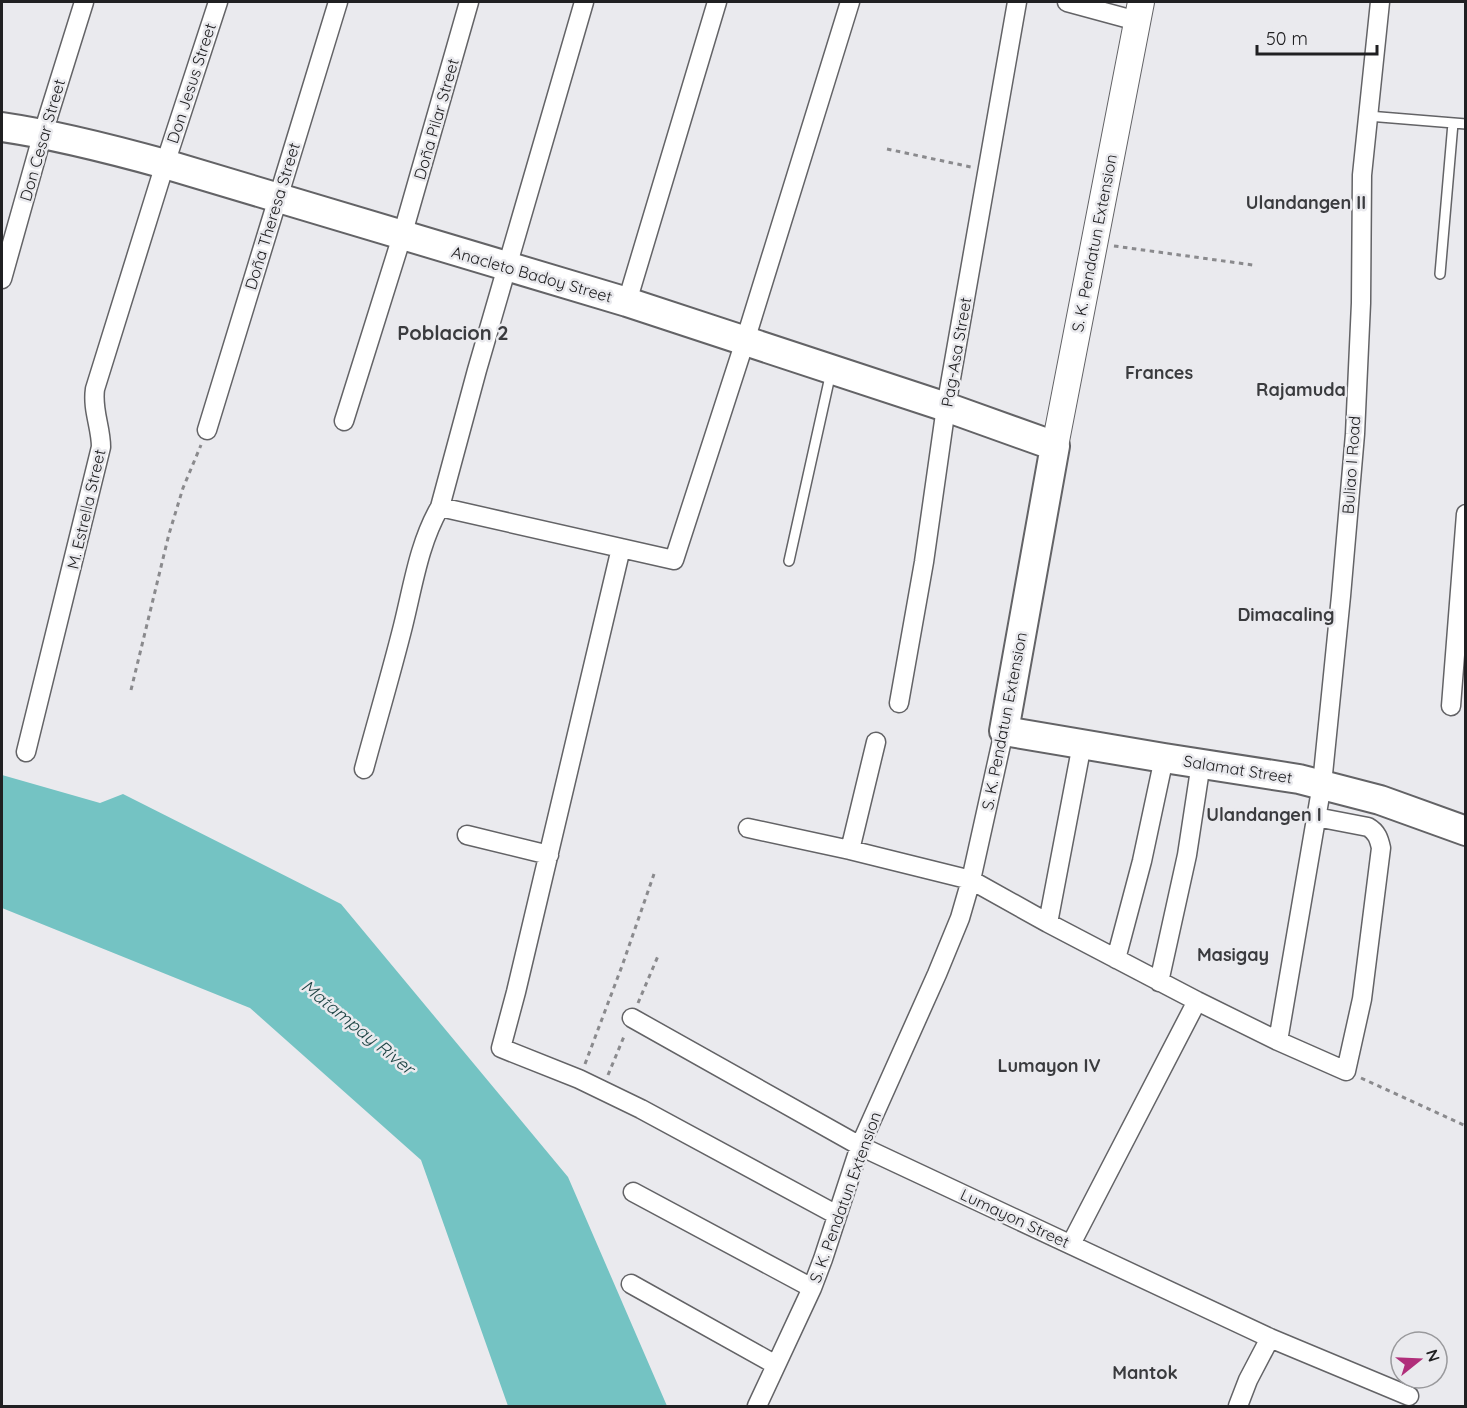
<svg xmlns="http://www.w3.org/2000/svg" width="1467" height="1408" viewBox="0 0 1467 1408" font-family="Quicksand,sans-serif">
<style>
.water{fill:#74c3c3}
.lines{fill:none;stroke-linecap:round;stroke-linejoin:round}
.lane-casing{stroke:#636366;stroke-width:12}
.street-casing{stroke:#636366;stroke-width:21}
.secondary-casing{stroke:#636366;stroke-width:28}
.primary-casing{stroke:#636366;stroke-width:32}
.path{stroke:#8a8a8d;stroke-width:3;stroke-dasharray:4.5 4.5;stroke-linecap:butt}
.lane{stroke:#fff;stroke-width:9}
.street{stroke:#fff;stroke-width:18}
.secondary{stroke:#fff;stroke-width:26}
.primary{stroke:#fff;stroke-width:28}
.labels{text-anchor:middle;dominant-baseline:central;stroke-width:5;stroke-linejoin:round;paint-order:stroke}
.street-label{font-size:16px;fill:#202022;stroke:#eaeaee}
.neighbourhood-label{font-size:18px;font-weight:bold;fill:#3a3b3e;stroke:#eaeaee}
.water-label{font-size:18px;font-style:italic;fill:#1f4545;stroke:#eaeaee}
.quarter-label{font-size:20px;font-weight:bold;fill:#3a3b3e;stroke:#eaeaee}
</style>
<rect width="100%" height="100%" fill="#eaeaee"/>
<path class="water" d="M2,775L100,803L123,794L341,904L568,1177L667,1406H508L421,1160L250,1008L2,908Z"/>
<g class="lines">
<defs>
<path id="lane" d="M1368,116L1466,124
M1440,274L1453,123
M789,561L831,372"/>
<path id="street" d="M1067,2L1137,21
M2,279L43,133L84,2
M627,302L717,2
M344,421L402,236L469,2
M207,430L338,2
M440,507L674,560L745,341L850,2
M621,548L516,992L501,1048L579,1079L641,1109L837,1215
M899,703L924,562L946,407L1017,2
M1451,706L1466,514
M26,752L101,447C101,427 92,410 95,389L165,164L218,2
M364,769C377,721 391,674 403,626C413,586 419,543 440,507L477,370L584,2
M748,828L850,850L971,880L1048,923L1197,1001L1278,1041L1346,1071L1362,999L1381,848C1379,839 1377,832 1368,827L1316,817
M467,835L549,855
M850,850L876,742
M1048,923L1082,744
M1116,959L1142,861L1164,758
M1159,982L1187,855L1201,763
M632,1018L860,1146L1270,1338L1409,1396
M1278,1041L1322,784L1341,596L1355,434L1361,303L1362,175L1380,2
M633,1192L812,1288
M1071,1244L1197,1001
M631,1284L776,1365
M757,1406L812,1288L823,1259L860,1146L937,974L960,918L971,880L1004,731
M1238,1406L1248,1380L1270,1338"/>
<path id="secondary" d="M1055,446L1141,2"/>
<path id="primary" d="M2,127C57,135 111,149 165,164L627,302L946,407L1055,446L1004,731L1164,758L1299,779L1380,800L1466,831"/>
</defs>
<use href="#lane" class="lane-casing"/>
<use href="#street" class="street-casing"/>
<use href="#secondary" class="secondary-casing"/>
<use href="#primary" class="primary-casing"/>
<path class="path" d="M887,149L971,167
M1114,246L1253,265
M131,690L169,534L183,488L201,445
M638,1003L658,956
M585,1064L622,966L654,874
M608,1075L625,1034
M1361,1078L1466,1126"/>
<use href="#lane" class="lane"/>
<use href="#street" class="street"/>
<use href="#secondary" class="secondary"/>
<use href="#primary" class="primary"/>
</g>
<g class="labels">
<g class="street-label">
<text transform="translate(191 83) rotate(-72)">Don Jesus Street</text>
<text transform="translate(436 119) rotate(-74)">Doña Pilar Street</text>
<text transform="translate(42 140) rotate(-74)">Don Cesar Street</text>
<text transform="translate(272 216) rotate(-73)">Doña Theresa Street</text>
<text transform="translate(1094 243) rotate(-79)">S. K. Pendatun Extension</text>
<text transform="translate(532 274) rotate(16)">Anacleto Badoy Street</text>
<text transform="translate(956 352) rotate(-80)">Pag-Asa Street</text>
<text transform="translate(1351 465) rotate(-86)">Buliao I Road</text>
<text transform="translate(86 509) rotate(-77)">M. Estrella Street</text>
<text transform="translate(1004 721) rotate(-79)">S. K. Pendatun Extension</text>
<text transform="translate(1238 769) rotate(9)">Salamat Street</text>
<text transform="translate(845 1197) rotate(-70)">S. K. Pendatun Extension</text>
<text transform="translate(1015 1218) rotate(25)">Lumayon Street</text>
</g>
<g class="neighbourhood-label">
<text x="1306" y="202">Ulandangen II</text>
<text x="1159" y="372">Frances</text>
<text x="1301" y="389">Rajamuda</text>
<text x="1286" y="614">Dimacaling</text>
<text x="1264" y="814">Ulandangen I</text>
<text x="1233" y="954">Masigay</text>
<text x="1049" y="1065">Lumayon IV</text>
<text x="1145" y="1372">Mantok</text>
</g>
<g class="water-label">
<text transform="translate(358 1027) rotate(39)">Matampay River</text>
</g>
<g class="quarter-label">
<text x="453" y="332">Poblacion 2</text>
</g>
</g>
<rect width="1467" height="1408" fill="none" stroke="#202022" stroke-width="6"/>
<g transform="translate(1419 1360) rotate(72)"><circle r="28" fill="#eaeaee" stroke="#99999c" stroke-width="1.5"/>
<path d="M0-4.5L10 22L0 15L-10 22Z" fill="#b02e7a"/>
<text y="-9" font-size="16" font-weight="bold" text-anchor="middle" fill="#202022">N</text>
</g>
<path d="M1257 45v9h120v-9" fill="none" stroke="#202022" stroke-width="3"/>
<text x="1266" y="45" font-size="18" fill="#202022" stroke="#eaeaee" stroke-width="4.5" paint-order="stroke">50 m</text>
</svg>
